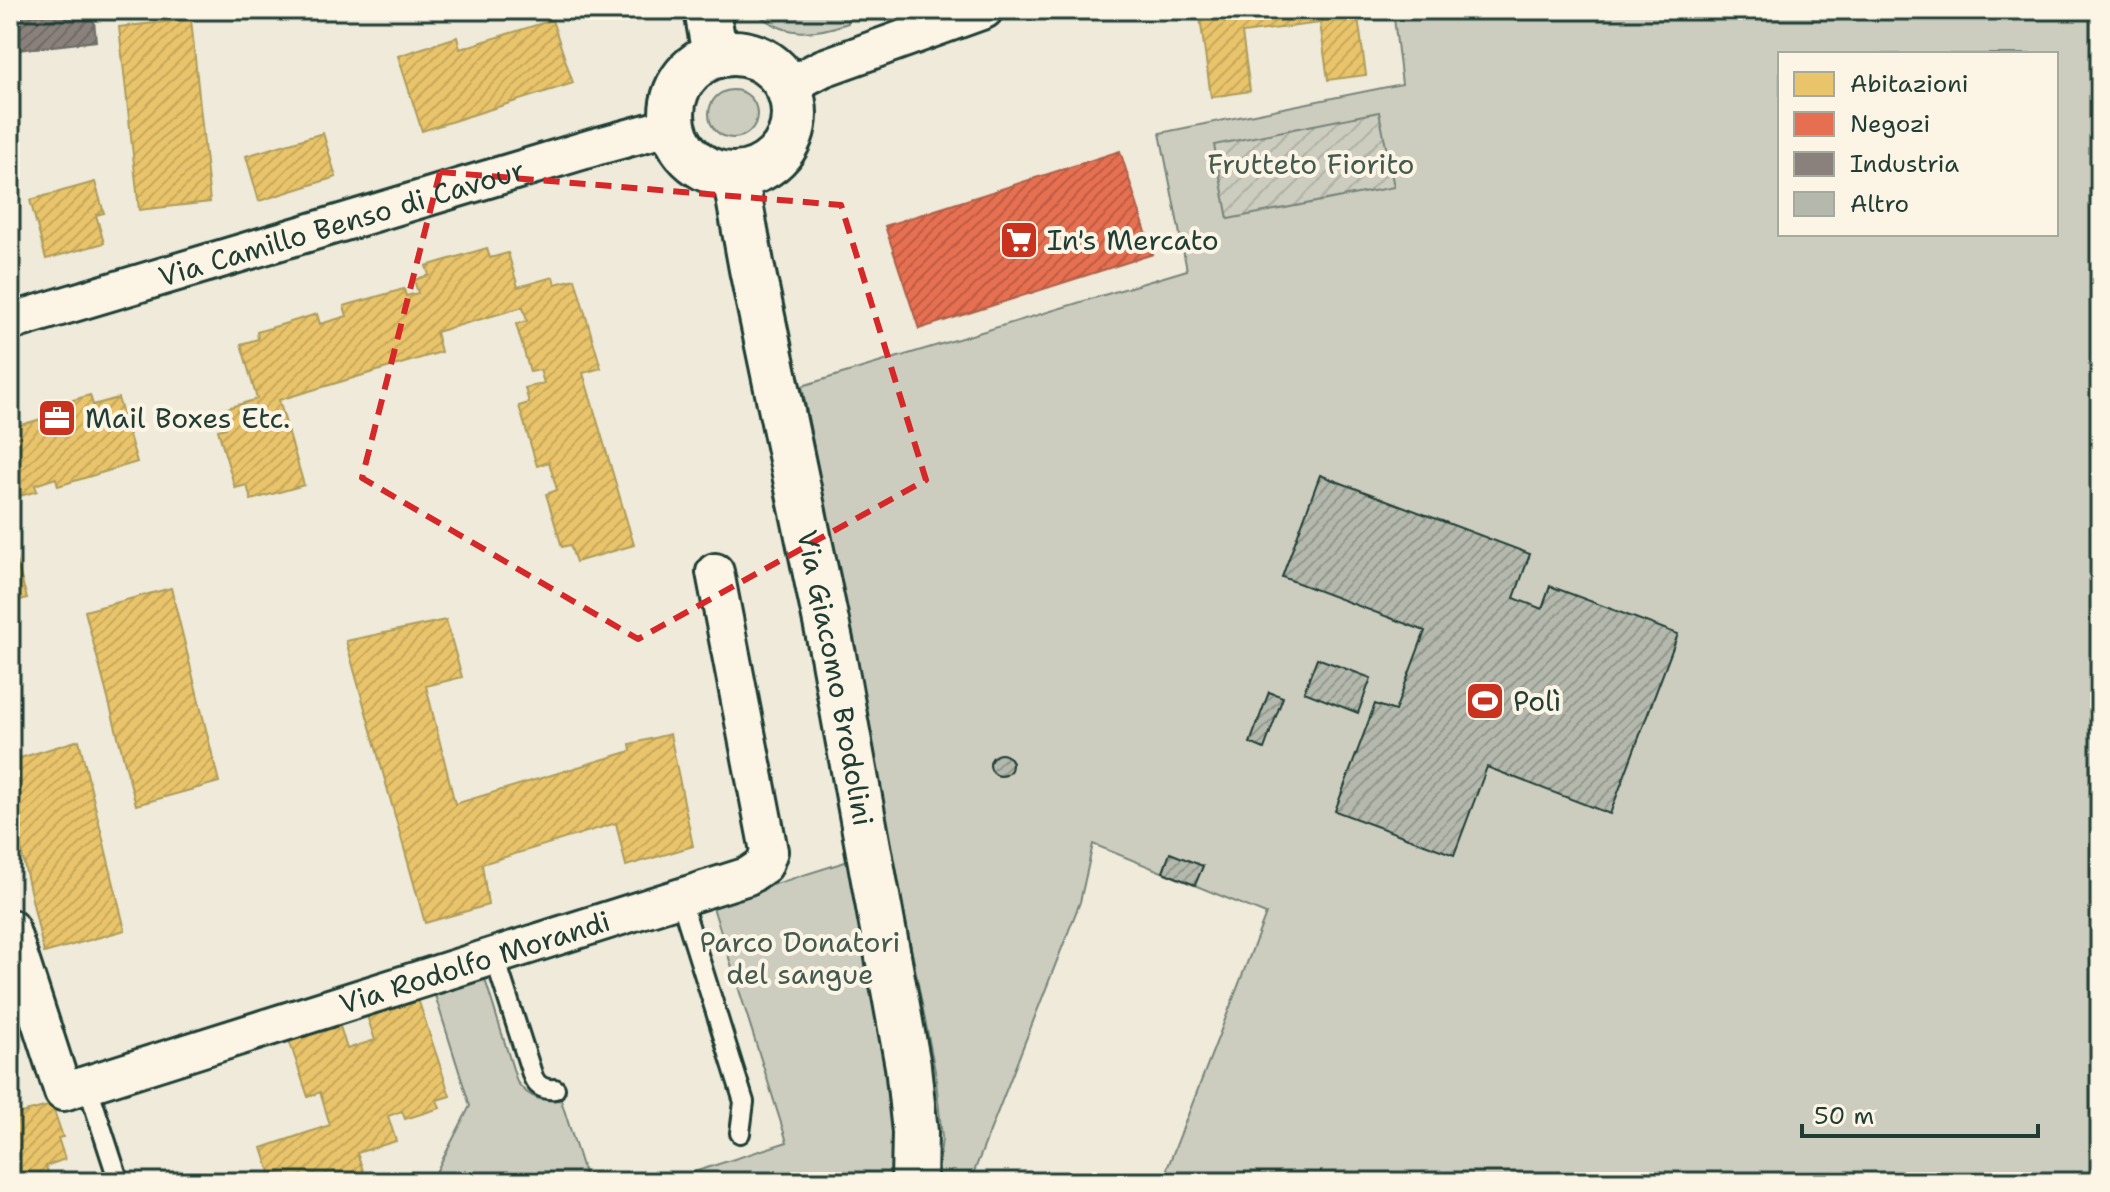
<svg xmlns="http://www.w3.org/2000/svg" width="2110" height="1192" viewBox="0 0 2110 1192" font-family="'Shantell Sans',sans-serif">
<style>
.green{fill:#cccdbf;stroke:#76857a;stroke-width:2;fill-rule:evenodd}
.garden{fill:url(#garden-furrows);stroke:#76857a;stroke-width:2}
.homes{fill:url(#homes-hatch);stroke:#ac9c5a;stroke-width:2}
.shops{fill:url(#shops-hatch);stroke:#ab6048;stroke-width:2}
.industry{fill:url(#industry-hatch);stroke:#6a6d66;stroke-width:2}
.building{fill:url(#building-hatch);stroke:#1f3d34;stroke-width:2}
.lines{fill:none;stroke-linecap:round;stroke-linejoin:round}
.lane-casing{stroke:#1f3d34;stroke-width:24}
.street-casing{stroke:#1f3d34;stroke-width:42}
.secondary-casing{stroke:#1f3d34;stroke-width:50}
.lane{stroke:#fcf5e5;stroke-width:18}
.street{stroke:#fcf5e5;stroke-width:36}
.secondary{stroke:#fcf5e5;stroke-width:44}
.marked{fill:none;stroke:#d62828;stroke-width:6;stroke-dasharray:16 10;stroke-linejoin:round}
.labels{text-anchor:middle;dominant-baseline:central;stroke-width:8;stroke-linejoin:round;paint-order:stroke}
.park-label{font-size:28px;fill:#425a50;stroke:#fcf5e5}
.street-label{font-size:28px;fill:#1f3d34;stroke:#fcf5e5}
.poi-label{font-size:28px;fill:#1f3d34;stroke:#fcf5e5;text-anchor:start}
</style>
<defs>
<pattern id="garden-furrows" width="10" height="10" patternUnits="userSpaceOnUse" patternTransform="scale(2)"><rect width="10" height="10" fill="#cccdbf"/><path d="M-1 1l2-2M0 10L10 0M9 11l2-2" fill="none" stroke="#afb1a5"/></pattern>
<pattern id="homes-hatch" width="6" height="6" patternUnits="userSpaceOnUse" patternTransform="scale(2)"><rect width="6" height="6" fill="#e9c46a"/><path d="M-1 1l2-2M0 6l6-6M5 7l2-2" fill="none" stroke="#c7a95c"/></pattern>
<pattern id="shops-hatch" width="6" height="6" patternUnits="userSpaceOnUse" patternTransform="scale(2)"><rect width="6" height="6" fill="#e76f51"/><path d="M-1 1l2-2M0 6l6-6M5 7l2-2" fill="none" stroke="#bb5c44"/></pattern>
<pattern id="industry-hatch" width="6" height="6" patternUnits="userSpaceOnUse" patternTransform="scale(2)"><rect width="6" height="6" fill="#8a817c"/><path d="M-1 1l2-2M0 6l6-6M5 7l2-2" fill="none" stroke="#706b66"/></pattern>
<pattern id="building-hatch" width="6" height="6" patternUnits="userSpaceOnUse" patternTransform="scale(2)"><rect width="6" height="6" fill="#b5b9ad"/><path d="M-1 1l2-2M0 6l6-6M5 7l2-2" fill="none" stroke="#93988e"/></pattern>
</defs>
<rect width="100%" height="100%" fill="#efeada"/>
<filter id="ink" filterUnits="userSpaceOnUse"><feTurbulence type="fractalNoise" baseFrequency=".0125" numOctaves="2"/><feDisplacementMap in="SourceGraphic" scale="16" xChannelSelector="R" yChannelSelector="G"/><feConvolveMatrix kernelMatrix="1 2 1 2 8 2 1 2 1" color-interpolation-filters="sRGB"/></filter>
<g filter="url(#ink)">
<path class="green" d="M754,10H849L848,23C814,35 782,38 754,10Z
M1393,10H2100V1182H1162L1266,914L1093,844L1080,902L970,1182H937L942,1138L935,1071L802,386L1187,270L1160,133L1402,84ZM1780,54H2056V234H1780Z
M709 114a24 24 0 1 1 48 0a24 24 0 1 1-48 0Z
M848,861L867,948L881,1031L894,1133L892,1182H663L787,1142L712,904Z
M484,976L517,1082C529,1098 541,1102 561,1100L587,1182H431L470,1106L434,992Z"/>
<path class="garden" d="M1379,112L1394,187L1228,219L1214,145Z"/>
<path class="homes" d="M1199,10H1357L1366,75L1328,80L1320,23L1242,33L1250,91L1211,97Z
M191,19L210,202L139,210L119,27Z
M552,20L573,83L422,131L398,56L457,37L460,49Z
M323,133L336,177L259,201L246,156Z
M95,182L104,213L96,215L104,243L46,259L30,200Z
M487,248L490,258L508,253L518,287L553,277L555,284L575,279L601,368L583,373L634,545L576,562L570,545L562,547L546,494L557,490L549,462L537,466L519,406L529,403L525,388L544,383L540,370L530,372L516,324L527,321L523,307L436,332L441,352L279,400L304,485L251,500L247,485L235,488L218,430L226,428L221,410L257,399L241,344L258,339L257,332L317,314L320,324L347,316L344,306L404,289L406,296L418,293L414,280L429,275L426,266Z
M90,395L93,405L118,398L137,462L58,486L56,478L35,485L37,491L10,499V428L48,417L46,408Z
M10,540L27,598L10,603Z
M171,588L219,782L136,805L85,611Z
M446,620L462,677L426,686L455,804L631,751L630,744L670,734L693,846L626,866L616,823L482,864L488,905L425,923L346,641Z
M79,740L125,930L44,953L10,801V761Z
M418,999L450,1096L437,1100L440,1108L405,1119L402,1111L388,1116L396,1141L357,1153L367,1182H273L262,1148L330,1125L320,1092L308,1097L289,1040L339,1023L347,1049L375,1040L367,1016Z
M52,1105L63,1137L58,1138L65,1159L46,1166L50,1179L57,1176L58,1182H10V1116Z"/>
<path class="shops" d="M1120,151L1153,254L919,329L885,226Z"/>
<path class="industry" d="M72,10H93L96,41L10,51V19Z"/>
<path class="building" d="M1320,475L1530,554L1514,598L1542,609L1550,586L1678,634L1610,814L1487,767L1454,855L1335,811L1375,704L1395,711L1425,631L1282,577Z
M1317,658L1371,678L1358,713L1304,692Z
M1269,692L1283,697L1264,749L1250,743Z
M990 765a11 11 0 1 1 22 0a11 11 0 1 1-22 0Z
M1170,853L1203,866L1195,885L1163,872Z"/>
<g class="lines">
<defs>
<path id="lane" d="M680,897L744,1102L740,1133
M494,955L533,1077C537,1086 544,1090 555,1089
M87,1084L119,1182"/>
<g id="street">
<path d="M788,86L823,68L984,10"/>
<path id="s1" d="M10,322L595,147L672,126"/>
<path id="s2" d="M10,928L63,1092L748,876L764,865L769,851L715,572"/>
</g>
<g id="secondary">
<path d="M707,10L715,55"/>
<circle cx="733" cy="114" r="61"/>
<path id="s3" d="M735,176L752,269L833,655L908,1066L915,1132L914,1182"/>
</g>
</defs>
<use href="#lane" class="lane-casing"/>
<use href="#street" class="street-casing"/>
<use href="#secondary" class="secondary-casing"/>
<use href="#lane" class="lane"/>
<use href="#street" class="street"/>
<use href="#secondary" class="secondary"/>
</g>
</g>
<path class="marked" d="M440,172L841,205L926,480L638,639L362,478Z"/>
<defs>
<symbol id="supermarket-square" viewBox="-11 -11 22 22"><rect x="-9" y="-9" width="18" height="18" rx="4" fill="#c8321e" stroke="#fcf5e5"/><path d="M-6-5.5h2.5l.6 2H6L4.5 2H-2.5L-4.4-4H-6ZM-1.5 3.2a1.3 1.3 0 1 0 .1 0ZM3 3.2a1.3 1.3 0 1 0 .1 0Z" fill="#fff"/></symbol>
<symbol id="office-square" viewBox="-11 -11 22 22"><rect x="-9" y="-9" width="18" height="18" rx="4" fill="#c8321e" stroke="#fcf5e5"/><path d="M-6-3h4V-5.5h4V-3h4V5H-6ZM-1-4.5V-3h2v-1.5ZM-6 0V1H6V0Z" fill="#fff"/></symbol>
<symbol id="stadium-square" viewBox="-11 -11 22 22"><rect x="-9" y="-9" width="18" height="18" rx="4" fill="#c8321e" stroke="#fcf5e5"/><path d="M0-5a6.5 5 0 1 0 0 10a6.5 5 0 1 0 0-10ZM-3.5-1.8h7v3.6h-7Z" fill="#fff"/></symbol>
</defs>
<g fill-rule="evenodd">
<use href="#supermarket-square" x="997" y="218" width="44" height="44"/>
<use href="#office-square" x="35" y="396" width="44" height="44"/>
<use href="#stadium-square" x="1463" y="679" width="44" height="44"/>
</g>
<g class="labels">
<g class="park-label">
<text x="1311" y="164">Frutteto Fiorito</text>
<text x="800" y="942">Parco Donatori<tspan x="800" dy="32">del sangue</tspan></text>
</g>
<g class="street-label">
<text stroke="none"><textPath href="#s1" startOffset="346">Via Camillo Benso di Cavour</textPath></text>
<text stroke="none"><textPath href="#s3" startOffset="512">Via Giacomo Brodolini</textPath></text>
<text stroke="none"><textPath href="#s2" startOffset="604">Via Rodolfo Morandi</textPath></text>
</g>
<g class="poi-label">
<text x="1047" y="240">In's Mercato</text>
<text x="85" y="418">Mail Boxes Etc.</text>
<text x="1513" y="701">Polì</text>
</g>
</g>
<rect width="2110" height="1192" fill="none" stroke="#fcf5e5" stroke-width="40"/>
<rect x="20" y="20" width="2070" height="1152" fill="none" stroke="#1f3d34" stroke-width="3" filter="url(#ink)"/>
<rect x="1778" y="52" width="280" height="184" fill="#fcf5e5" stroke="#a4ab9e" stroke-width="2"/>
<rect x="1794" y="72" width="40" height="24" fill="#e9c46a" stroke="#a4ab9e" stroke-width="2"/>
<text x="1850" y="92" font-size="24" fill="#1f3d34">Abitazioni</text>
<rect x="1794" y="112" width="40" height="24" fill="#e76f51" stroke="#a4ab9e" stroke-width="2"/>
<text x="1850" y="132" font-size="24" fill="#1f3d34">Negozi</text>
<rect x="1794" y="152" width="40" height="24" fill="#8a817c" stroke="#a4ab9e" stroke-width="2"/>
<text x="1850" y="172" font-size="24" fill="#1f3d34">Industria</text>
<rect x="1794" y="192" width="40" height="24" fill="#b5b9ad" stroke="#a4ab9e" stroke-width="2"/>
<text x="1850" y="212" font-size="24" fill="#1f3d34">Altro</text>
<path d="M1802 1124v12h236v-12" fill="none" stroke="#1f3d34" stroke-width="4"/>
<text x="1814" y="1124" font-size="24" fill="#1f3d34" stroke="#fcf5e5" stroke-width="6" paint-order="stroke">50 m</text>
</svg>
